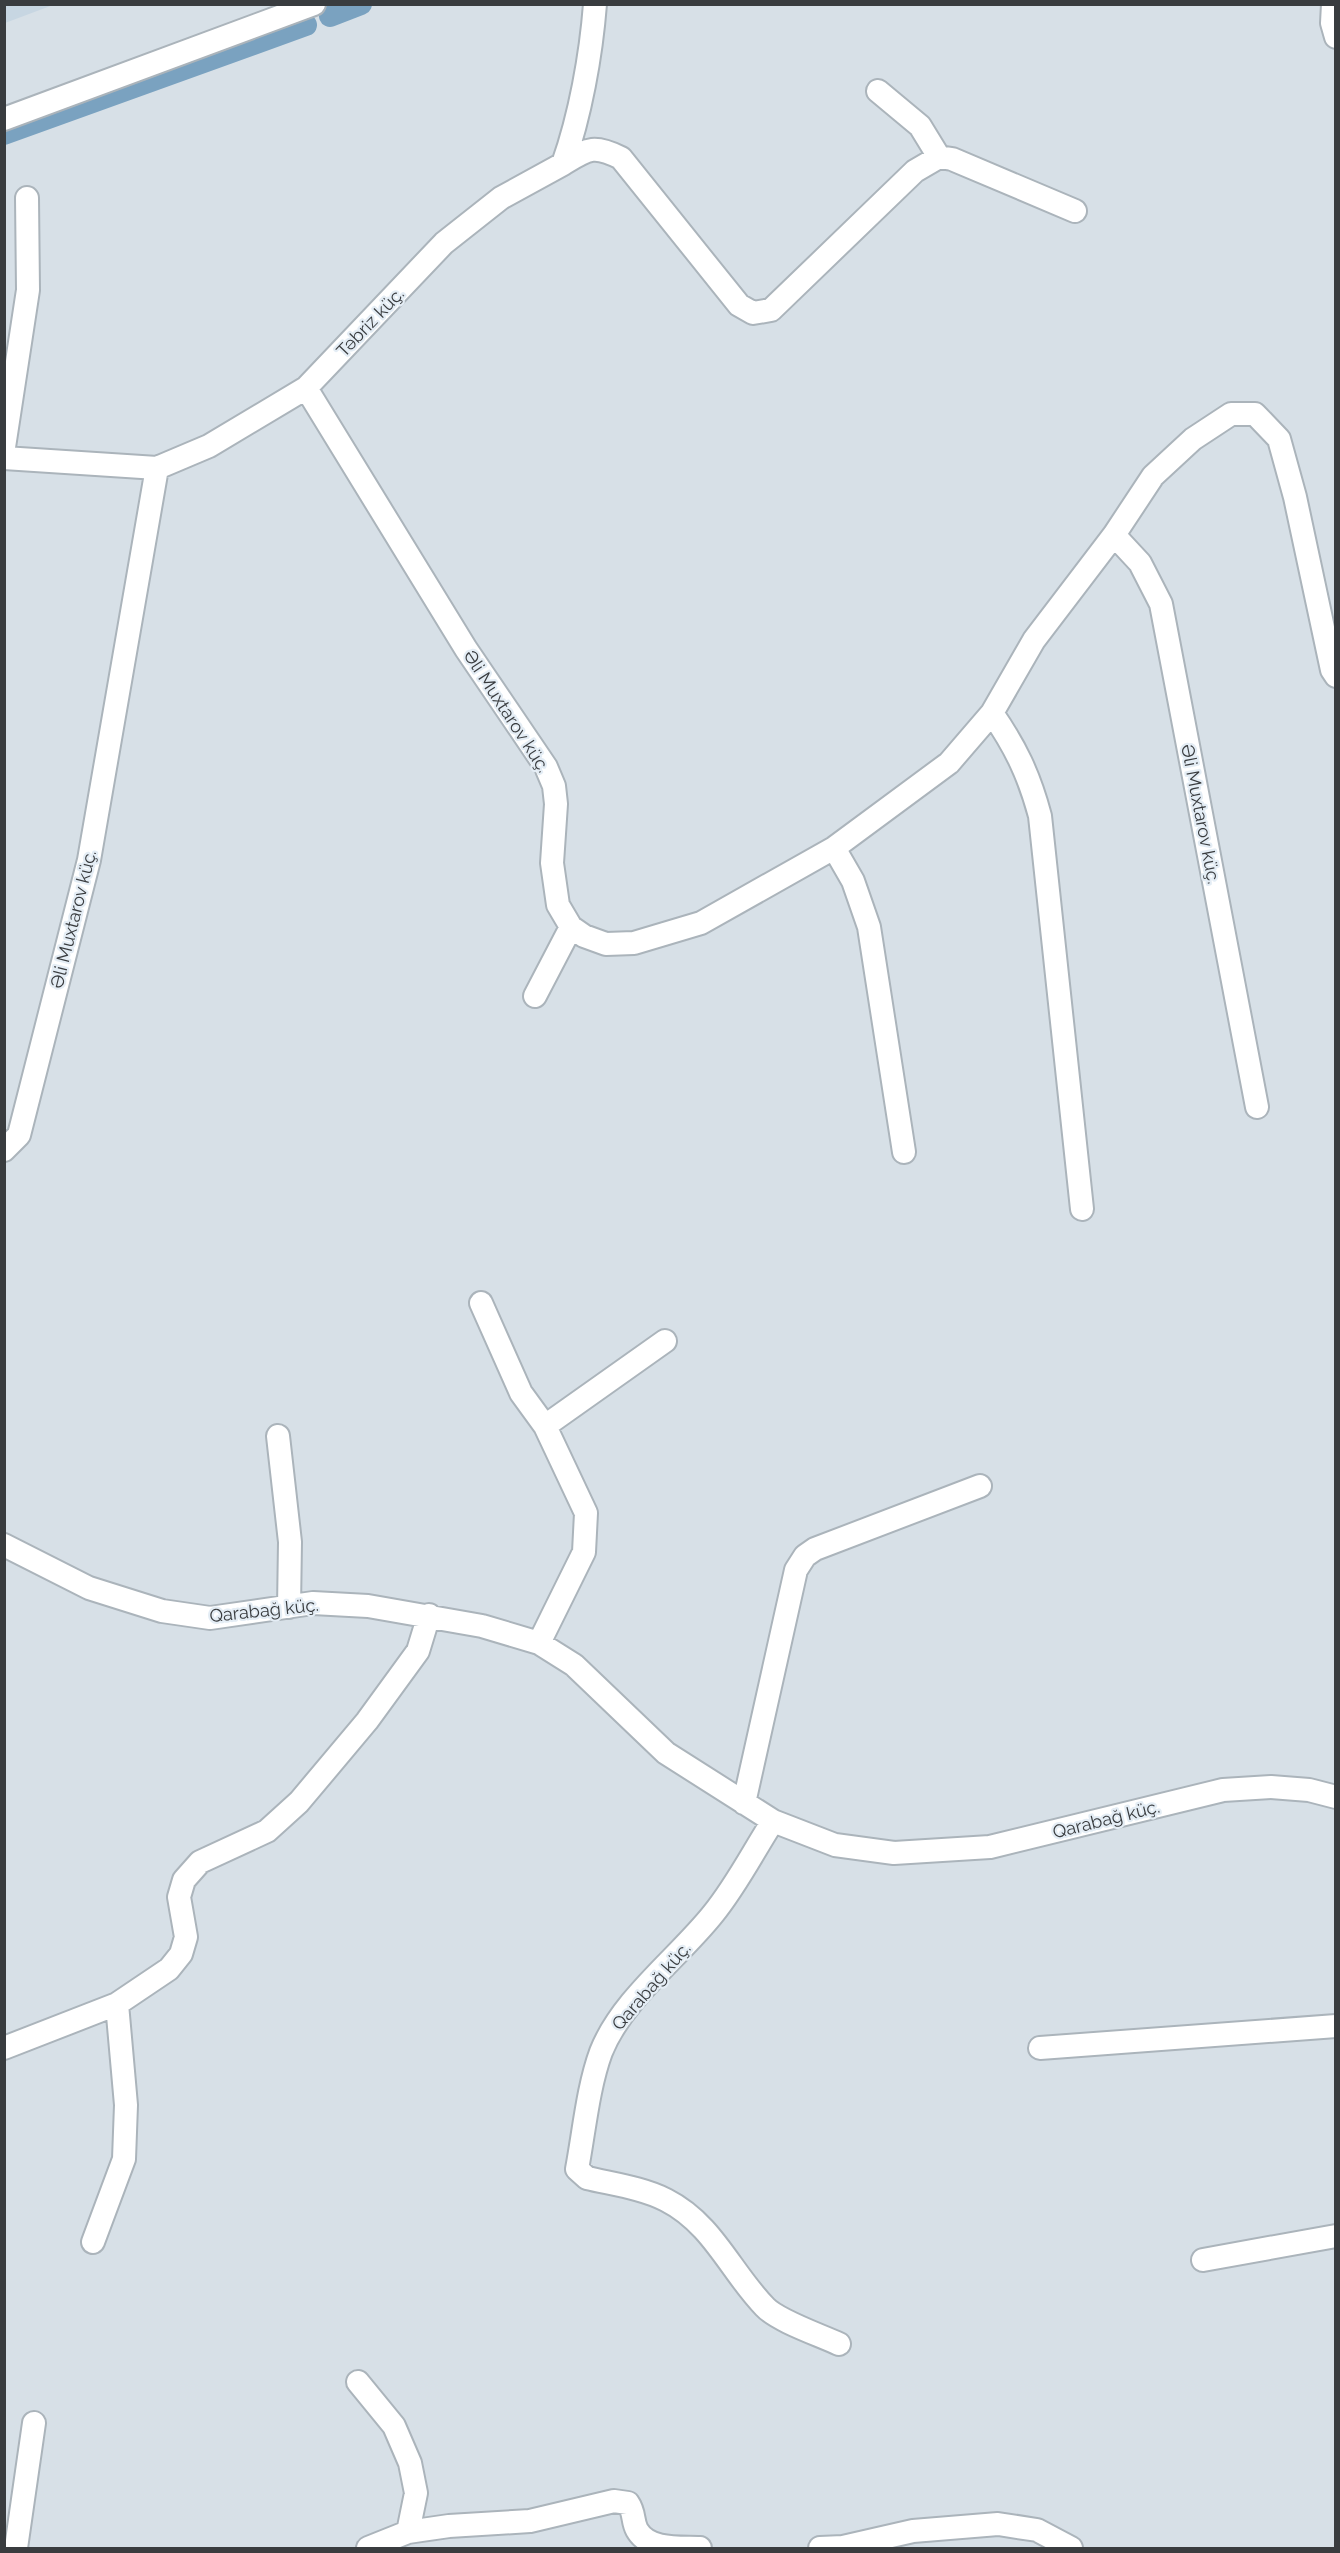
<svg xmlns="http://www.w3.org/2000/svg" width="1340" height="2553" viewBox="0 0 1340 2553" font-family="Raleway,sans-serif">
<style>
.built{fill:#c7d6e2}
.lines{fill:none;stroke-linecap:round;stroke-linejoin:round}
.canal{stroke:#7aa2c0;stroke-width:22}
.street-casing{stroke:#abb4bb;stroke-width:26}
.street{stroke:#fff;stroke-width:22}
.labels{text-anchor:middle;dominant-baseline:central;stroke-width:4.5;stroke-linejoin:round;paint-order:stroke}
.street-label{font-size:18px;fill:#393c3f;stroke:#e4edf5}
</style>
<rect width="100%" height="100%" fill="#d7e0e7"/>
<path class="built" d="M5,4H53V5L5,23Z"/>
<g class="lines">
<path class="canal" d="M330,16L361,4
M4,134L306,25"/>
<defs>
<path id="street" d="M1333,4L1332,23L1336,37
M878,91L920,126L939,157
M4,119L314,4
M563,164C588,149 593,144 621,158L739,305L753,313L771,310L915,171L939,157L952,159L1075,211
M306,388L466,649L546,767L554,786L556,804L552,863L558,905L571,927L584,936L606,944L634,943L701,923L834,848L949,763L992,713L1034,640L1114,535L1153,476L1193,439L1231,414H1255L1279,439L1295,497L1332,670L1336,676
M4,447L28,290L27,198
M4,458L157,468L209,446L306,388L444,243L501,198L563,164C580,116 591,56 595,4
M1114,535L1140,563L1161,604L1257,1107
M992,713C1016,748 1029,775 1040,816L1082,1209
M834,848L853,881L869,927L904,1152
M535,996L571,927
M4,1150L19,1135L89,860L157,468
M481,1303L521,1393L545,1426L586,1513L584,1552L539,1643
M545,1426L665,1341
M278,1436L290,1542L289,1607
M4,1545L89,1588L162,1611L210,1618L313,1603L368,1606L482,1626L539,1643L574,1665L666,1753L773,1821L835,1845L894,1853L990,1847L1223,1790L1271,1787L1309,1790L1336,1797
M744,1803L796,1570L805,1556L815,1549L980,1486
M773,1821C753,1852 736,1886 713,1914C678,1958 622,1999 601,2052C588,2087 584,2132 577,2169L587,2178C612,2184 643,2188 666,2200C713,2224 730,2271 765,2307C778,2321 820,2335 839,2344
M4,2048L117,2004L169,1969L181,1954L186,1937L179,1897L184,1880L200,1862L267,1831L299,1802L367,1721L418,1651L429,1615
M1040,2048L1336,2026
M93,2242L124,2159L126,2105L117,2004
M1203,2260L1336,2236
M358,2382L394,2426L410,2463L416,2493L408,2532
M16,2548L34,2423
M368,2548L408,2532L449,2526L530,2521L614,2501L628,2503C635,2513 632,2521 637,2530C649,2551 681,2547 700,2548
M820,2548L843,2547L913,2531L998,2524L1037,2530L1071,2548"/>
</defs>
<use href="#street" class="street-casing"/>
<use href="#street" class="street"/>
</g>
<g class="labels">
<g class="street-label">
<text transform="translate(370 322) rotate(-46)">Təbriz küç.</text>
<text transform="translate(507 711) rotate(57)">Əli Muxtarov küç.</text>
<text transform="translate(1201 814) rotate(79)">Əli Muxtarov küç.</text>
<text transform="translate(73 919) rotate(-76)">Əli Muxtarov küç.</text>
<text transform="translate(264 1610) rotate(-6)">Qarabağ küç.</text>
<text transform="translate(1106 1819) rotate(-14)">Qarabağ küç.</text>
<text transform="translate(651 1986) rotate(-49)">Qarabağ küç.</text>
</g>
</g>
<rect width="1340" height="2553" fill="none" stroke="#393c3f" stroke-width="12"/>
</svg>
